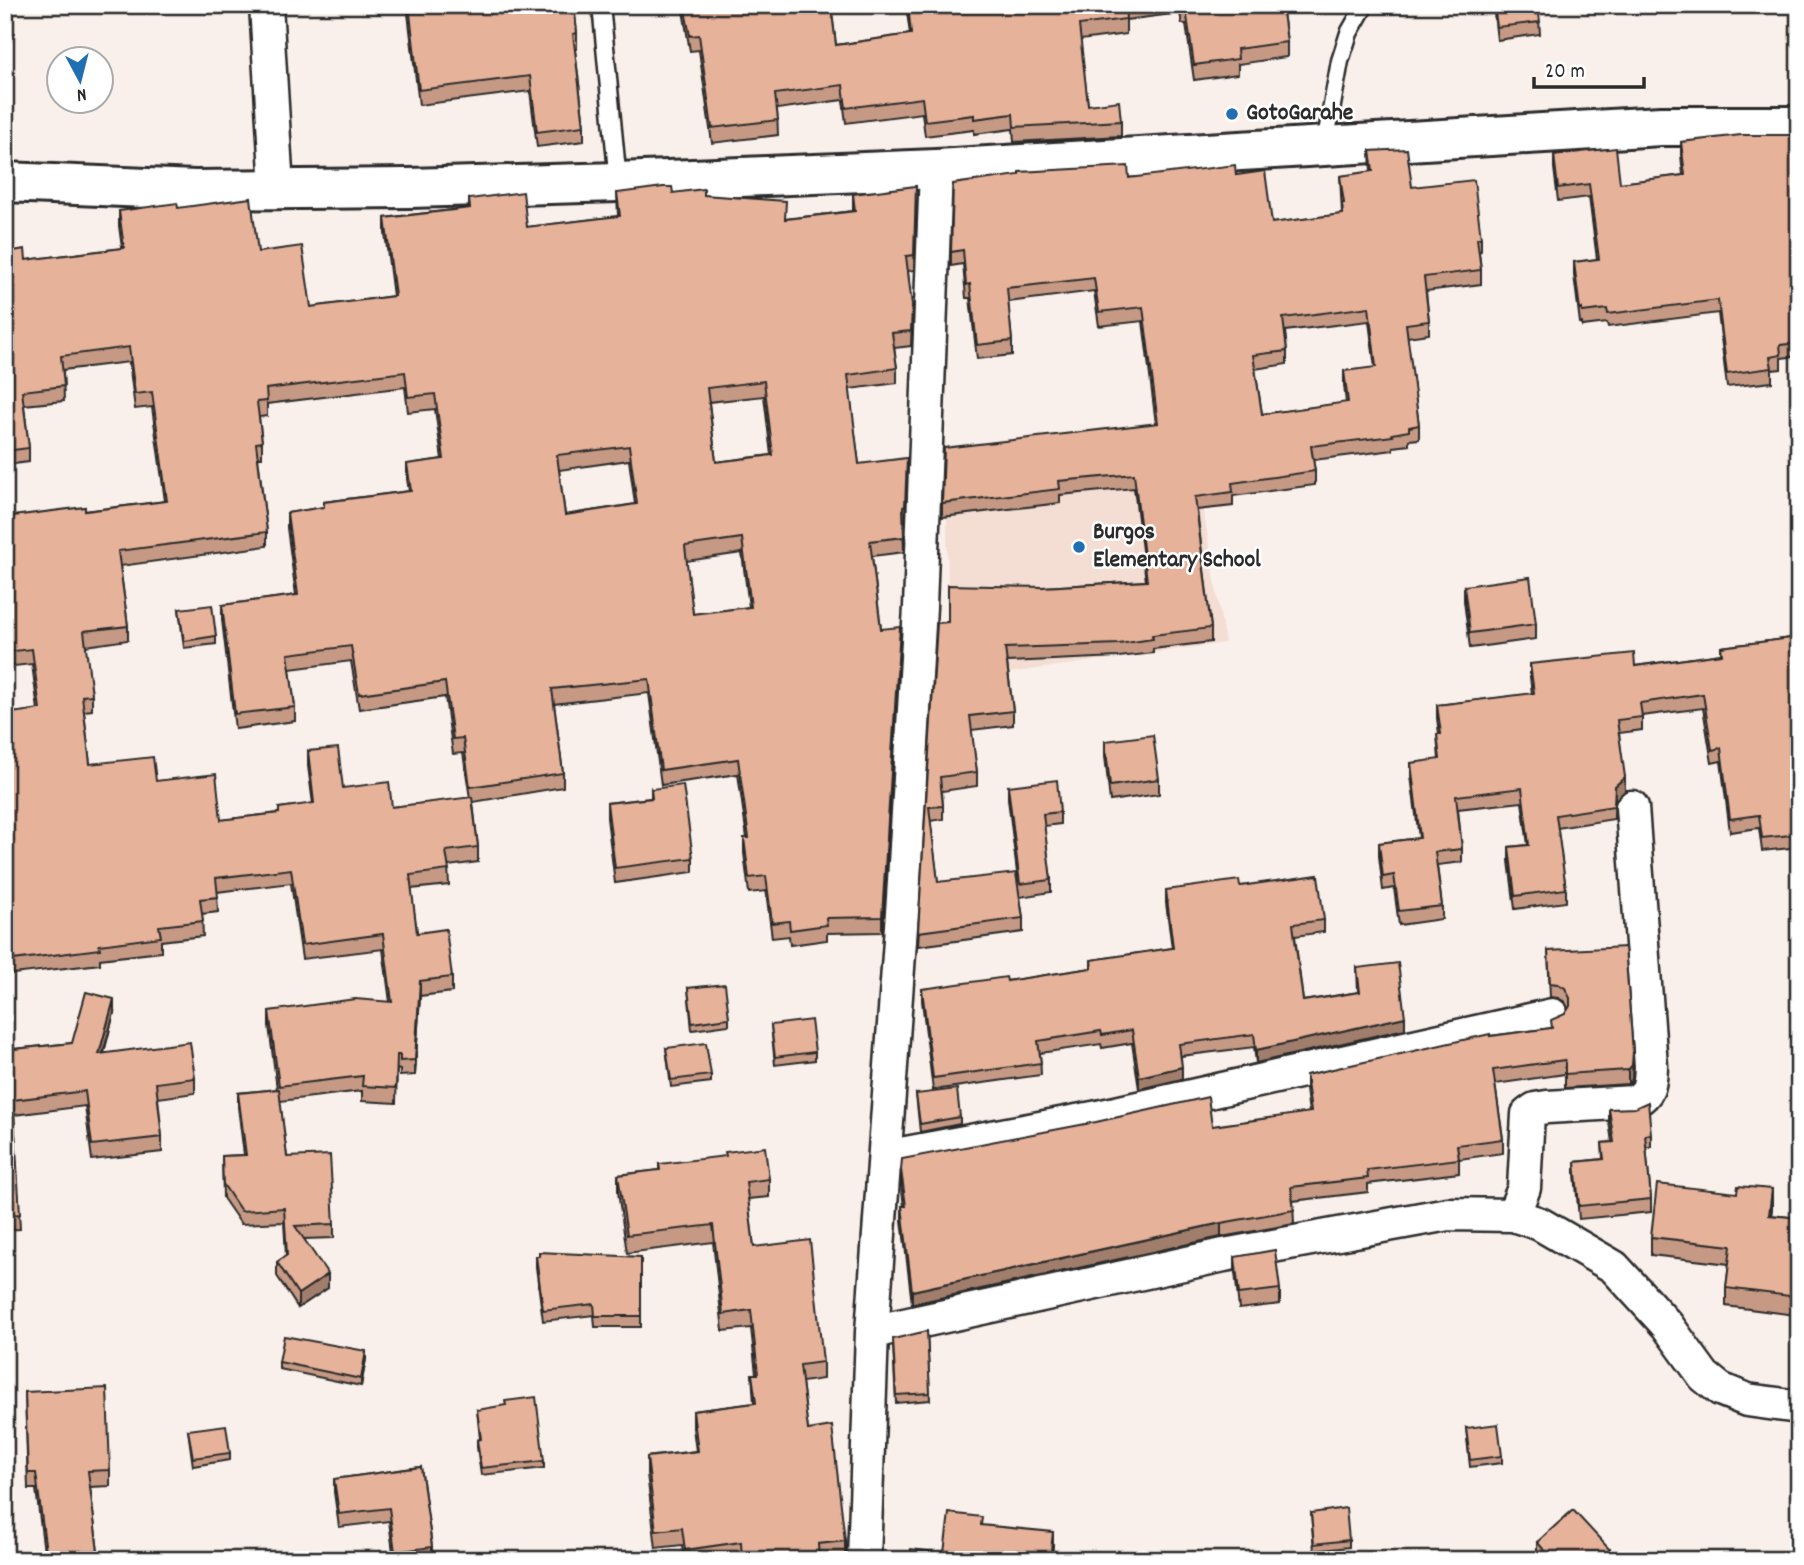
<svg xmlns="http://www.w3.org/2000/svg" width="1804" height="1565" viewBox="0 0 1804 1565" font-family="Dekko,sans-serif">
<style>
.built{fill:#f4ddd3}
.lines{fill:none;stroke-linecap:round;stroke-linejoin:round}
.service-casing{stroke:#2b2b2b;stroke-width:21}
.minor-casing{stroke:#2b2b2b;stroke-width:37}
.tertiary-casing{stroke:#2b2b2b;stroke-width:44}
.service{stroke:#fff;stroke-width:16}
.minor{stroke:#fff;stroke-width:32}
.tertiary{stroke:#fff;stroke-width:38}
.wall{fill:#c69984;stroke:#2b2b2b;stroke-width:2;fill-rule:evenodd}
.shaded-wall{fill:#a17d6c;stroke:#2b2b2b;stroke-width:2}
.building{fill:#e6b29a;stroke:#2b2b2b;stroke-width:2;fill-rule:evenodd}
.poi-dot{fill:#1f6fb2;stroke:#fff;stroke-width:2.5}
.labels{text-anchor:middle;dominant-baseline:central;stroke-width:5;stroke-linejoin:round;paint-order:stroke}
.poi-label{font-size:24px;font-weight:bold;fill:#2b2b2b;stroke:#fff;text-anchor:start}
</style>
<rect width="100%" height="100%" fill="#faf0eb"/>
<filter id="ink" filterUnits="userSpaceOnUse"><feTurbulence type="fractalNoise" baseFrequency=".0143" numOctaves="2"/><feDisplacementMap in="SourceGraphic" scale="14" xChannelSelector="R" yChannelSelector="G"/><feConvolveMatrix kernelMatrix="1 2 1 2 8 2 1 2 1" color-interpolation-filters="sRGB"/></filter>
<g filter="url(#ink)">
<path class="built" d="M1191,433L1225,643L949,681L946,451Z"/>
<g class="lines">
<defs>
<path id="service" d="M601,5L618,182
M1325,144L1340,61L1349,33L1365,5"/>
<path id="minor" d="M266,5L277,189
M885,1157L1093,1118L1552,1015
M1513,1215L1524,1188L1528,1114L1535,1109L1547,1107L1634,1102C1651,1092 1650,1084 1651,1066L1632,807
M872,1332L1224,1255L1448,1214L1513,1215L1540,1224L1614,1267L1667,1325L1704,1376L1720,1389L1747,1400L1799,1407
M864,1560L872,1332L903,898L920,607L936,169"/>
<path id="tertiary" d="M5,182L195,190L409,188L618,182L936,169L1661,126H1799"/>
</defs>
<use href="#service" class="service-casing"/>
<use href="#minor" class="minor-casing"/>
<use href="#tertiary" class="tertiary-casing"/>
<use href="#service" class="service"/>
<use href="#minor" class="minor"/>
<use href="#tertiary" class="tertiary"/>
</g>
<path class="wall" d="M407,5H574L577,33V49H575L584,126V141L537,147L530,91L419,105Z
M682,5H831L836,45L910,34L906,5H1282L1287,42V57L1238,64V74L1194,80L1186,24H1182L1180,13L1126,20V34L1080,40L1088,105L1121,121V136L1014,142L1013,129L974,134V130L925,136L922,113L846,123L843,100L777,109L778,135L712,143L699,50L690,51Z
M1493,5H1538L1540,34L1497,40Z
M1799,135V356L1781,358V369L1772,370V382L1727,387L1718,313L1608,327L1607,323L1582,326V323H1580L1574,275V262L1597,259L1589,197L1558,201L1554,168V155L1620,183L1683,175L1681,155V142Z
M1370,151L1412,187L1481,238V251L1479,252L1481,270V284L1426,291L1429,321V334L1407,337L1419,425V439L1409,440V445L1393,447V450L1313,460L1315,471V485L1233,496V506L1197,510L1211,628V642L1153,649V653L1119,657L1007,662L1013,711V725L971,730L977,772V786L942,791L943,806V819L930,821L938,882L1018,881L1008,799V786L1060,812V824L1044,826L1051,880V892L1020,897L1023,918V932L918,946L937,623L948,622L1043,587L1146,581L1134,488L1060,495V503L942,517V503L1156,424L1143,321L1099,326L1094,291L1008,302L1012,341V355L977,359L970,298H966L963,264L951,266V252L1129,178L1236,175L1272,223L1342,214L1340,176L1371,172ZM1369,321L1375,368L1344,371V385L1346,403L1262,414L1255,369L1287,364V351L1285,331Z
M5,193L13,251L26,260L122,248L119,226V211L178,208L258,252L311,307L393,296L385,233V218L469,208V199L527,227L618,216L617,193H673L704,195L786,219L853,211V194L916,201L914,270L908,271L912,320L911,346L894,348L897,368V383L849,389L859,464L907,473L905,521H903L904,552L872,556L881,629L900,642L882,932L827,933V940L790,945L789,936L772,938L766,891L749,893L744,853V838H747L738,774L661,785L649,693L554,704L563,773V787L473,802L478,847V862L448,866L449,885L411,889L417,933L452,977V992L420,996L415,1075L400,1076V1070L397,1069L396,1103L362,1101V1091L280,1101L287,1157L334,1224V1238L304,1239L328,1288L298,1308L277,1276V1262L286,1256L284,1222L241,1224L223,1198L222,1156L244,1155L238,1107V1093L277,1089L269,1026V1011L390,1002L383,949L302,959L291,883L217,892L218,912L202,914L203,936L161,941V952L100,959V964L5,975V714L38,710L32,664L5,667V517L85,511L165,501L152,407L135,409L129,362L63,370L64,401L24,405L29,448V462L5,465ZM405,387L408,412L435,409L442,459L407,464V479L409,491L324,502V507L287,513V528L296,595L222,605V620L235,729L295,721V707L290,669L351,661L359,709L445,697L453,754L463,753L470,798L392,807L343,788L308,751V766L313,804L279,808V813L221,820L156,781L90,764L84,711L92,710V695L85,646L128,640V626L120,566L267,546V532L258,457H262V442L259,417L267,416V404ZM764,396L771,455L716,462L709,402ZM629,460L635,504L565,515L559,470ZM742,553L749,607L693,614L686,561Z
M1464,586L1536,624V639L1470,648L1464,601Z
M179,609L216,636V644L184,648Z
M1799,637V847L1762,851L1759,828L1730,832L1721,761L1712,763L1703,708L1642,716V730L1619,733L1625,791L1615,800L1614,819L1557,828L1566,889V902L1515,909L1509,861V847L1528,845L1522,802L1458,809L1462,849V862L1437,865L1442,906V919L1399,925L1394,888L1383,890L1379,856V843L1419,838L1411,776V763L1439,760L1437,734H1439L1437,718V705L1532,694L1530,677V664L1635,666L1721,654V647Z
M1105,741L1159,779V794L1110,801L1105,756Z
M651,789L693,858V872L615,883L607,818V803L651,798Z
M1240,886L1324,920V932L1295,936L1303,1001L1358,992L1357,968L1405,1029L1256,1063L1254,1047L1181,1056L1182,1079L1139,1089L1132,1043L1102,1048L1101,1044L1040,1053L1041,1075L933,1090L922,1001V989L1007,981L1091,968V960L1172,948L1166,903V890Z
M1548,951L1633,1066L1632,1079L1628,1084L1565,1088V1074L1495,1084L1503,1139V1153L1459,1159V1173L1368,1184V1192L1293,1201L1294,1224L1221,1237L912,1304L902,1220V1206H904L901,1184V1170L1309,1113L1306,1089V1075L1490,1036L1551,1028L1565,1014L1568,1008L1565,1002L1558,998L1550,997Z
M688,988L729,1018V1025L692,1030Z
M114,1013L104,1053L195,1078V1093L158,1098L162,1137V1152L92,1160L85,1106L14,1115L20,1229L5,1230V1050L72,1043Z
M771,1025L815,1052V1060L775,1065Z
M666,1048L711,1075V1082L671,1087Z
M916,1094L960,1117V1124L920,1132Z
M1609,1109L1651,1134V1147H1646L1651,1199V1212L1579,1219L1575,1174V1162L1603,1159L1602,1143L1612,1142L1609,1122Z
M659,1164L769,1179V1197L748,1199L754,1247L823,1362V1379L802,1382L808,1430L845,1541V1558L830,1560H684L682,1545L656,1548L647,1474V1457L696,1451L693,1428V1411L754,1403L752,1374H756L751,1328L723,1331L713,1242L627,1253L618,1192V1175L659,1170Z
M1772,1208L1771,1215L1799,1218V1375L1792,1374V1356L1796,1315L1726,1306V1288L1729,1264L1651,1255V1237Z
M536,1256L641,1257V1327H595L594,1315L543,1321L536,1267Z
M1235,1257L1280,1289V1304L1239,1309L1235,1272Z
M927,1331L930,1400L896,1403L893,1346Z
M366,1359L361,1386L279,1369V1362Z
M25,1392L110,1470V1486L90,1487L99,1560H45L36,1489H28Z
M477,1410L544,1461V1468L481,1475L477,1447V1440L480,1439Z
M1466,1428L1502,1456V1463L1470,1467Z
M188,1430L230,1453V1460L193,1466Z
M421,1467L432,1547V1560H394L389,1521L339,1527L334,1492V1479Z
M1311,1513L1349,1540V1547L1314,1551Z
M1537,1542L1610,1560H1540L1537,1557Z"/>
<path class="shaded-wall" d="M900,627V642L882,932V917Z
M1625,777V791L1615,800L1614,819L1615,786Z
M420,981V996L415,1075V1060Z
M114,999V1013L99,1068V1054Z
M1405,1017V1029L1256,1063V1050Z
M1633,1052L1632,1079L1628,1084V1070Z
M1182,1067V1079L1139,1089V1077Z
M1772,1189V1208L1769,1233V1215Z
M1221,1223V1237L912,1304V1291Z
M328,1274V1288L298,1308V1294Z
M366,1351V1359L361,1386V1379Z
M1053,1532V1546L1052,1560H1050Z
M1610,1550V1560H1600Z"/>
<path class="building" d="M409,5H574L577,33L573,34L584,126L537,132L530,76L419,90Z
M684,5H831L836,45L911,34L908,5H1125L1126,19L1079,25L1088,105L1119,101L1121,121L1014,127L1013,114L974,119V115L925,121L922,98L846,108L843,85L775,94L778,120L712,128L699,35L690,36Z
M1181,5H1282L1287,42L1237,49L1238,59L1194,65L1186,9H1182Z
M1494,5H1538L1540,22L1497,27Z
M1741,135H1799V343L1780,345L1781,355L1770,357L1772,368L1727,374L1718,300L1608,314L1607,309L1582,312V309L1580,310L1574,262L1599,259L1589,184L1558,188L1554,155L1616,148L1620,183L1685,175L1681,142Z
M1407,149L1412,187L1474,180L1481,238H1477L1481,270L1424,277L1429,321L1406,324L1419,425L1409,427V431L1392,434L1393,436L1311,446L1315,471L1232,483L1233,492L1195,497L1211,628L1152,635L1153,639L1119,644L1005,648L1013,711L970,716L977,772L940,777L943,806L929,807L938,882L1016,873L1023,918L918,932L937,623L948,622V585L1043,587L1147,581L1134,474L1059,481L1060,489L942,503L944,448L1158,423L1143,307L1099,312L1094,278L1007,288L1012,341L977,345L970,284L966,285L963,250L951,252L953,184L1019,175V172L1128,166L1129,178L1235,165L1236,175L1265,171L1272,223L1343,214L1342,203H1344L1340,176L1373,171L1370,151ZM1369,307L1376,367L1344,371L1348,402L1262,414L1253,355L1287,351L1283,318Z
M916,186L914,255L906,256L912,305L911,331L892,333L897,368L848,375L859,464L907,458L905,506L903,507L904,537L870,541L881,629L900,627L882,917L826,918L827,925L790,930L789,921L772,923L766,876L749,878L744,838H749L738,759L661,770L649,679L552,689L563,773L470,787L463,738L453,739L445,682L359,694L351,646L288,654L295,707L235,714L222,605L298,595L287,513L324,507V502L411,491L407,464L444,459L435,394L408,397L405,372L266,389L267,401L257,402L262,442L256,443L267,532L118,551L128,626L84,631L92,695L82,696L90,764L153,757L156,781L216,774L221,820L279,813V808L314,803L308,751L338,748L343,788L389,782L392,807L472,797L478,847L446,851L449,870L410,875L417,933L446,929L452,977L420,981L415,1060L400,1061V1055H397L396,1088L362,1086L363,1076L279,1086L269,1011L355,999L392,1002L383,934L302,945L291,869L216,878L218,897L200,899L203,921L159,926L161,937L99,945L100,949L5,961V714L40,709L32,649L5,652V517L85,507V511L167,501L152,392L135,394L129,347L61,356L64,386L22,391L29,448L5,451V193L13,251L25,249L26,260L124,248L119,211L177,203L178,208L251,198L258,252L302,246L311,307L395,296L385,218L470,208L469,199L523,192L527,227L620,216L617,193L663,187H672L673,193L704,189V195L786,201L785,219L855,211L853,194ZM764,381L773,455L716,462L707,388ZM629,446L637,504L565,515L557,455ZM742,538L751,607L693,614L685,546Z
M1530,577L1536,624L1470,633L1464,586Z
M212,605L216,636L184,641L179,609Z
M1799,637V834L1762,838L1759,815L1730,819L1721,748L1712,750L1703,694L1640,703L1642,717L1617,720L1625,777L1615,786L1614,806L1556,815L1566,889L1515,896L1509,847L1529,845L1522,788L1456,796L1462,849L1435,852L1442,906L1399,911L1394,875L1383,877L1379,843L1420,838L1411,763L1440,759L1437,734H1441L1437,705L1534,693L1530,664L1634,653L1635,666L1722,654L1721,647Z
M1153,735L1159,779L1110,786L1105,741Z
M1057,780L1060,812L1043,814L1051,880L1020,884L1008,786Z
M683,785L693,858L615,868L607,803L652,798L651,789Z
M1318,875L1324,920L1293,924L1303,1001L1360,992L1357,968L1398,963L1405,1017L1256,1050L1254,1034L1179,1044L1182,1067L1139,1077L1132,1030L1102,1035L1101,1031L1038,1041L1041,1063L933,1078L922,989L1006,977L1007,981L1092,968L1091,960L1173,948L1166,890L1239,880L1240,886Z
M1625,947L1633,1052L1632,1065L1628,1070L1565,1074V1060L1493,1070L1503,1139L1457,1145L1459,1159L1367,1170L1368,1178L1291,1187L1294,1210L1221,1223L912,1291L902,1206H906L901,1170L902,1159L1096,1122L1208,1097L1212,1126L1311,1112L1306,1075L1490,1034V1036L1552,1028L1551,1020L1565,1014L1570,1006V998L1565,988L1558,984L1550,983L1548,951Z
M725,984L729,1018L692,1023L688,988Z
M86,992L114,999L99,1054L190,1042L195,1078L156,1083L162,1137L92,1145L85,1091L13,1100L20,1214L5,1215V1050L72,1043Z
M1795,1002H1799V1035Z
M811,1020L815,1052L775,1057L771,1025Z
M706,1043L711,1075L671,1080L666,1048Z
M279,1089L287,1157L330,1155L334,1224L295,1226L328,1274L298,1294L277,1262L287,1255L284,1208L241,1211L223,1184L222,1156L246,1155L238,1093Z
M957,1089L960,1117L920,1124L916,1094Z
M1648,1102L1651,1134L1645,1135L1651,1199L1579,1206L1575,1162L1604,1159L1602,1143L1614,1142L1609,1109L1635,1108Z
M765,1147L769,1179L746,1182L754,1247L810,1240L823,1362L800,1365L808,1430L832,1426L845,1541L818,1544L819,1560H742L741,1542L685,1550L682,1528L656,1531L647,1457L698,1451L693,1411L756,1403L752,1374H758L751,1310L723,1314L713,1225L627,1235L618,1175L660,1170L659,1164L726,1156L725,1152Z
M1657,1184L1737,1193L1738,1186L1772,1189L1769,1215L1799,1218V1357L1792,1356L1798,1297L1726,1288L1731,1246L1651,1237Z
M1275,1250L1280,1289L1239,1294L1235,1257Z
M539,1252L641,1257V1316H595L594,1304L543,1310L536,1256H539Z
M927,1331L930,1393L896,1395L893,1339Z
M284,1336L366,1351L361,1379L279,1362Z
M107,1388L110,1470L88,1471L99,1560H47L36,1473H28L25,1392Z
M536,1397L544,1461L481,1468L477,1440L481,1439L477,1410L506,1405L505,1401Z
M1498,1424L1502,1456L1470,1460L1466,1428Z
M226,1425L230,1453L193,1458L188,1430Z
M421,1467L432,1547L395,1552L389,1508L339,1514L334,1479Z
M1346,1508L1349,1540L1314,1544L1311,1513Z
M1573,1510L1610,1550L1600,1560H1553L1537,1542Z
M949,1513L982,1517L981,1525L1053,1532L1050,1560H909L911,1549L944,1553Z"/>
</g>
<g class="poi-dot">
<circle cx="1232" cy="114" r="7"/>
<circle cx="1079" cy="547" r="7"/>
</g>
<g class="labels">
<g class="poi-label">
<text x="1246" y="114">GotoGarahe</text>
<text x="1093" y="533">Burgos<tspan x="1093" dy="28">Elementary School</tspan></text>
</g>
</g>
<rect width="1804" height="1565" fill="none" stroke="#fff" stroke-width="28"/>
<rect x="14" y="14" width="1776" height="1537" fill="none" stroke="#2b2b2b" stroke-width="2.5" filter="url(#ink)"/>
<g transform="translate(80 80) rotate(173)"><circle r="33" fill="#ffffff" stroke="#aaaaaa" stroke-width="2"/>
<path d="M0-5L12 26L0 18L-12 26Z" fill="#1f6fb2"/>
<text y="-10" font-size="19" font-weight="bold" text-anchor="middle" fill="#2b2b2b">N</text>
</g>
<path d="M1534 77v10h110v-10" fill="none" stroke="#2b2b2b" stroke-width="3.5"/>
<text x="1545" y="77" font-size="21" fill="#2b2b2b" stroke="#ffffff" stroke-width="5" paint-order="stroke">20 m</text>
</svg>
